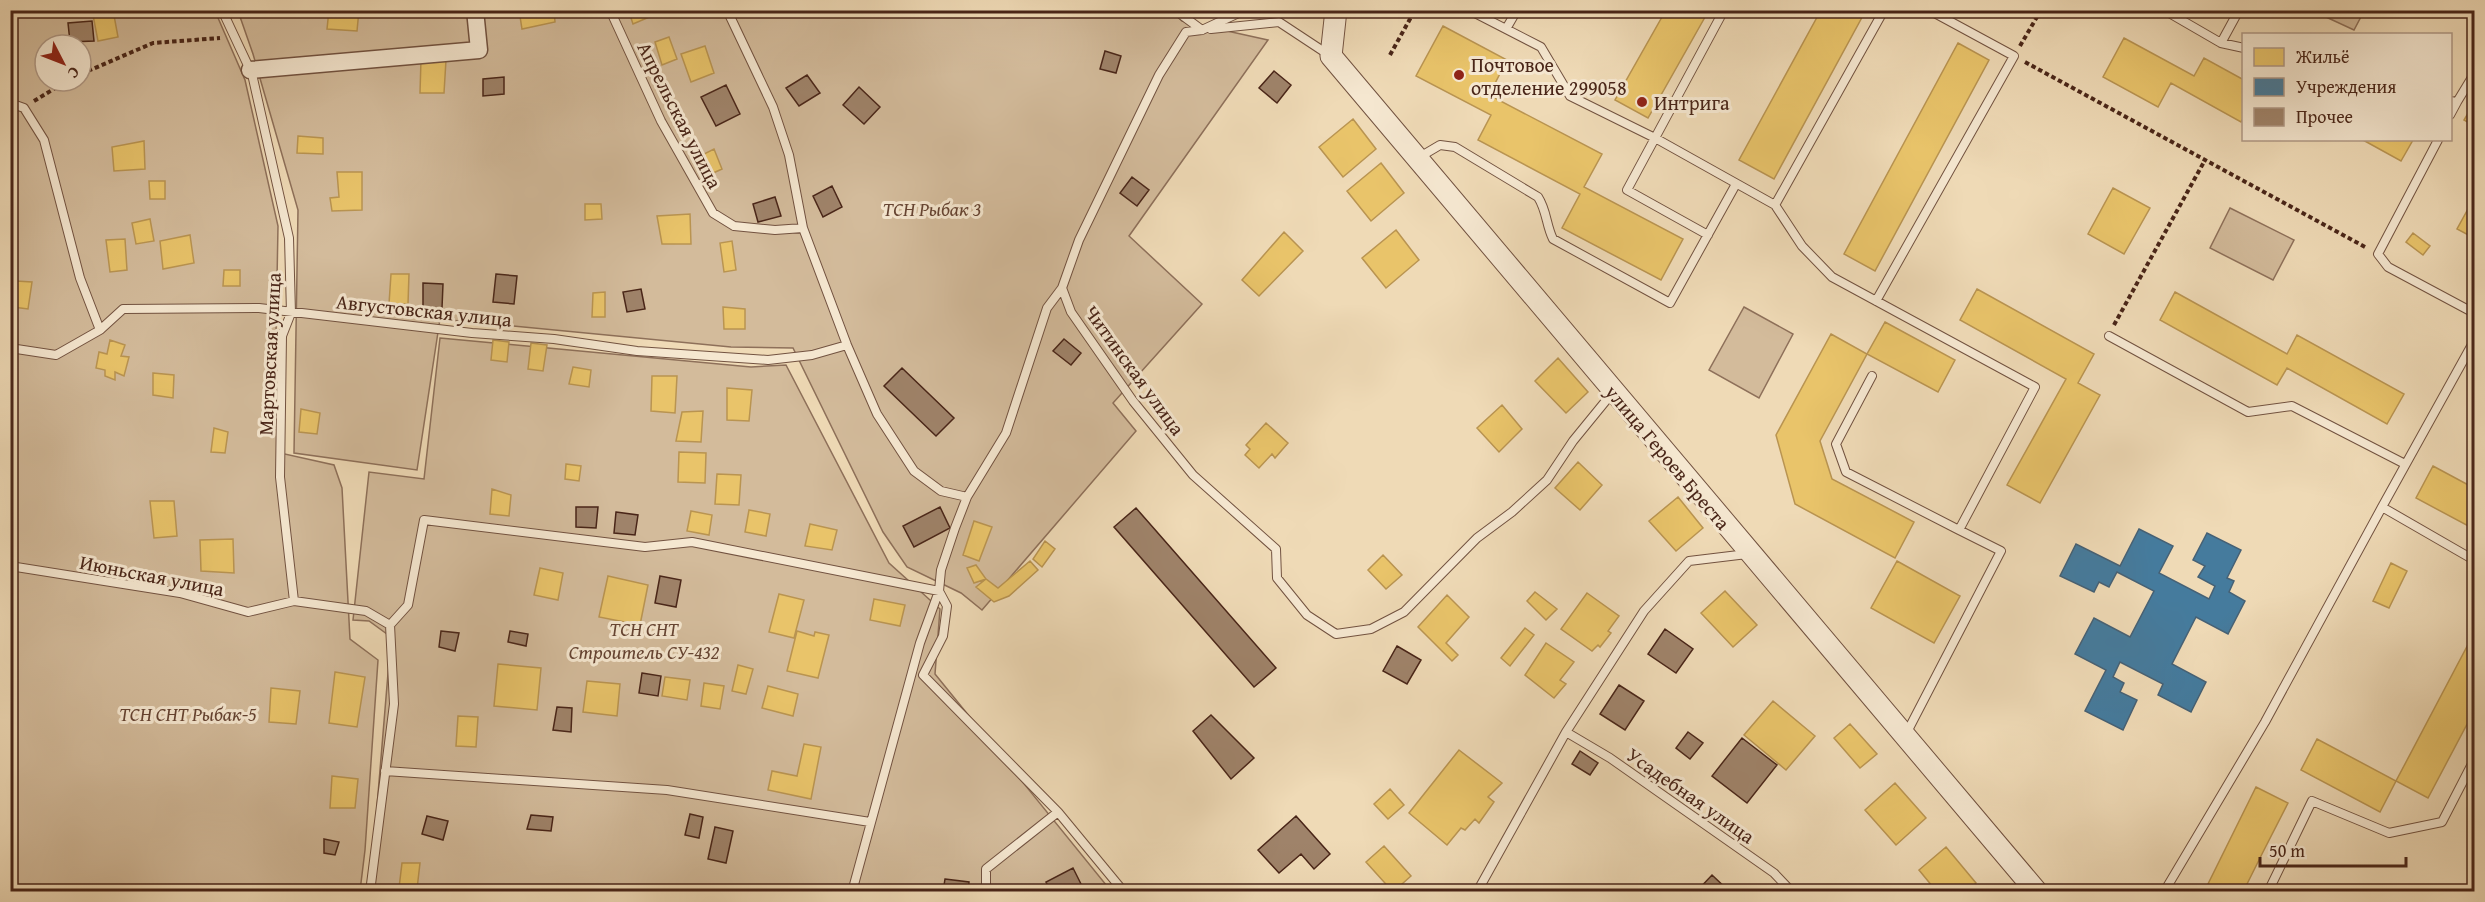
<svg xmlns="http://www.w3.org/2000/svg" width="2485" height="902" viewBox="0 0 2485 902" font-family="'Gentium Book Plus',serif">
<style>
.green{fill:#d3bb9b;stroke:#8e705a;stroke-width:1.5;fill-rule:evenodd}
.homes{fill:#e9c46a;stroke:#b99451;stroke-width:1.5}
.public{fill:#457b9d;stroke:#466175;stroke-width:1.5}
.building{fill:#9f836a;stroke:#492518;stroke-width:1.5}
.lines{fill:none;stroke-linecap:round;stroke-linejoin:round}
.service-casing{stroke:#725240;stroke-width:10}
.minor-casing{stroke:#725240;stroke-width:19}
.tertiary-casing{stroke:#725240;stroke-width:23}
.path{stroke:#492518;stroke-width:4;stroke-dasharray:4.5 3;stroke-linecap:butt}
.service{stroke:#f5e7d0;stroke-width:8}
.minor{stroke:#f5e7d0;stroke-width:16}
.tertiary{stroke:#f5e7d0;stroke-width:21}
.poi-dot{fill:#8f2418;stroke:#f5e7d0;stroke-width:2}
.labels{text-anchor:middle;dominant-baseline:central;stroke-width:6;stroke-linejoin:round;paint-order:stroke}
.poi-label{font-size:20px;fill:#492518;stroke:#f5e7d0;text-anchor:start}
.street-label{font-size:20px;fill:#492518;stroke:#f5e7d0}
.park-label{font-size:20px;font-style:italic;fill:#654332;stroke:#f5e7d0}
</style>
<rect width="100%" height="100%" fill="#efdab6"/>
<filter id="stains"><feTurbulence type="fractalNoise" baseFrequency=".00333" numOctaves="4"/><feColorMatrix values="0 0 0 0 .2 0 0 0 0 .09 0 0 0 0 .02 0 0 0 .5 -.17"/></filter>
<radialGradient id="worn" r=".72"><stop offset=".6" stop-color="#630" stop-opacity="0"/><stop offset="1" stop-color="#630" stop-opacity=".3"/></radialGradient>
<path class="green" d="M28,10L215,11L245,80L278,226L276,334L280,453L334,465L342,488L350,639L378,660L365,850L360,891H11L10,17ZM45,45H81V81H45Z
M1171,10L1182,21L1268,40L1129,236L1202,304L1113,403L1136,431L982,610L961,593L907,567L883,532L793,348L731,347L440,319L417,470L294,453L298,210L253,54L238,11Z
M2313,11H2364L2354,30Z
M2230,208L2294,240L2273,280L2210,248Z
M1744,307L1793,334L1759,398L1709,370Z
M440,338L751,367L786,365L889,563L940,609L935,674L1107,886L1104,892L370,891L391,637L369,621L353,620L369,472L424,479Z"/>
<path class="homes" d="M92,10H113L118,37L98,41Z
M329,10H359L357,31L327,29Z
M519,10H554L555,22L522,29Z
M633,10H652L654,15L633,24L629,12Z
M1666,10H1709L1648,118L1615,100Z
M1821,10H1866L1774,179L1739,160Z
M1443,26L1507,60L1489,95L1602,154L1584,187L1683,239L1661,280L1562,228L1580,194L1478,140L1491,115L1416,76Z
M669,37L677,59L662,65L655,42Z
M2124,38L2194,76L2204,58L2244,80V117L2241,122L2171,83L2158,107L2103,77Z
M1958,43L1989,60L1875,271L1844,254Z
M705,46L714,73L691,82L681,54Z
M421,59L446,60L444,93H420Z
M2474,103V126L2464,120Z
M1353,119L1376,149L1343,177L1319,147Z
M298,136L323,138V154L297,153Z
M2363,140H2413L2401,161Z
M144,141L145,169L114,171L112,147Z
M714,149L722,169L711,174L702,155Z
M1381,163L1404,193L1371,221L1347,191Z
M337,172H362V210L332,211L330,198L339,197Z
M149,181H165V199H150Z
M2113,188L2150,208L2124,254L2088,234Z
M2474,198V238L2457,229Z
M585,204H601L602,219L585,220Z
M690,214L691,244H662L657,216Z
M150,219L154,241L136,244L132,223Z
M1396,230L1419,260L1386,288L1362,258Z
M1284,232L1303,251L1259,296L1242,280Z
M2413,233L2430,246L2423,255L2406,242Z
M190,235L194,263L163,269L160,241Z
M125,239L127,270L110,272L106,240Z
M732,241L736,270L724,272L720,243Z
M224,270H240V286H223Z
M391,274H409L408,304H389Z
M16,281L32,282L28,309L13,307Z
M1977,289L2094,354L2078,383L2100,395L2040,503L2007,485L2066,379L1960,320Z
M605,292V317H592L593,293Z
M2175,292L2287,354L2297,335L2404,394L2387,424L2287,368L2277,385L2160,320Z
M723,307L745,309V329H724Z
M1885,322L1955,360L1938,392L1867,354Z
M1831,334L1867,354L1820,441L1832,479L1914,522L1895,558L1795,504L1776,435Z
M110,340L125,345L121,356L129,357L124,376L115,372V380L105,376V370L96,368L99,352L107,354Z
M493,340L509,342L507,362L491,360Z
M531,343L547,345L543,371L528,369Z
M1558,358L1588,392L1566,413L1535,381Z
M573,367L591,370L589,387L569,384Z
M153,373L174,375L173,398L153,395Z
M652,376H677L675,413L651,411Z
M727,388L752,390L749,421L727,420Z
M1502,405L1522,429L1499,452L1477,428Z
M301,409L320,413L317,434L299,432Z
M703,411L701,442L676,441L682,412Z
M1266,423L1288,443L1275,458L1272,454L1259,468L1245,455L1250,449L1246,445Z
M214,428L228,432L225,453L211,452Z
M679,452L706,453L705,483L678,482Z
M1578,462L1602,485L1580,510L1555,488Z
M566,464L581,466L579,481L565,479Z
M2433,466L2474,488V529L2416,498Z
M717,474L741,475L739,505L715,504Z
M492,489L511,495L509,516L490,514Z
M1678,497L1703,528L1676,551L1649,521Z
M150,501H174L177,536L154,538Z
M749,510L770,514L766,536L745,532Z
M691,511L712,515L709,535L687,531Z
M974,521L992,527L979,561L963,555Z
M810,524L837,530L832,550L805,546Z
M233,539L234,573L201,571L200,540Z
M1045,541L1055,549L1042,567L1033,559Z
M1383,555L1402,575L1386,589L1368,570Z
M1030,561L1038,570L1009,596L994,602L976,587L986,579L998,588Z
M1897,561L1960,596L1934,643L1871,608Z
M2391,563L2407,571L2389,608L2373,601Z
M976,565L986,579L974,583L967,568Z
M540,568L563,573L558,600L534,595Z
M608,576L648,585L640,625L599,617Z
M1725,591L1757,625L1733,647L1701,613Z
M1535,592L1557,609L1546,620L1527,601Z
M1587,593L1619,616L1608,631L1611,633L1600,647L1598,645L1592,651L1561,629Z
M779,594L804,600L794,638L769,632Z
M1447,595L1469,617L1446,643L1458,655L1452,661L1418,627Z
M874,599L905,605L900,626L870,620Z
M1525,628L1534,635L1510,666L1501,658Z
M797,631L814,636L815,632L829,635L818,678L787,671Z
M2472,637L2474,638V711L2428,798L2396,781Z
M1546,643L1574,662L1560,680L1566,684L1554,698L1525,675Z
M498,664L541,668L537,710L494,706Z
M738,665L753,669L746,694L732,691Z
M335,672L365,677L357,727L329,723Z
M665,677L690,680L687,700L662,696Z
M587,681L620,684L617,716L583,712Z
M704,683L724,686L720,709L701,706Z
M768,686L798,694L793,716L762,708Z
M271,688L300,691L296,724L269,722Z
M1773,701L1815,736L1786,770L1744,735Z
M458,716L478,717L476,747L456,746Z
M1850,724L1877,754L1860,768L1834,738Z
M2317,739L2396,781L2380,812L2301,770Z
M804,744L821,747L811,799L768,790L772,771L797,776Z
M1459,750L1502,783L1488,797L1494,802L1479,823L1475,819L1465,830L1461,828L1447,845L1409,813Z
M332,776L358,779L355,808H330Z
M1895,783L1926,818L1896,845L1865,810Z
M2256,787L2288,803L2263,852L2243,892H2204Z
M1390,789L1404,805L1388,819L1374,804Z
M1384,846L1411,876L1393,892L1366,862Z
M1946,847L1976,883L1966,892H1937L1919,870Z
M402,863H420L417,889L399,888Z"/>
<path class="public" d="M2139,529L2173,546L2159,573L2209,599L2215,586L2198,577L2205,566L2193,560L2207,533L2241,550L2227,578L2234,581L2229,592L2245,601L2228,634L2196,617L2172,664L2206,682L2191,712L2158,695L2163,684L2120,662L2113,677L2124,683L2120,692L2137,700L2123,730L2085,711L2106,670L2075,654L2094,618L2130,637L2154,591L2117,572L2109,587L2099,582L2094,592L2060,576L2076,544L2120,566Z"/>
<path class="building" d="M92,21L94,41L70,42L68,23Z
M1105,51L1121,56L1116,73L1100,69Z
M1274,71L1291,85L1277,103L1259,88Z
M807,75L820,93L799,106L786,88Z
M504,77V94L483,96V79Z
M726,85L740,114L716,126L701,97Z
M859,87L880,107L864,124L843,105Z
M1132,177L1149,190L1137,206L1120,193Z
M832,186L842,207L823,217L813,196Z
M775,197L781,216L758,222L753,204Z
M496,274L517,276L514,304L493,302Z
M423,283L443,284L442,308L423,307Z
M641,289L645,309L627,312L623,292Z
M1064,339L1081,353L1071,365L1053,351Z
M902,368L954,418L936,436L884,386Z
M576,507H598L596,528L576,527Z
M940,507L950,528L914,547L903,526Z
M1136,508L1276,668L1254,687L1114,527Z
M616,512L638,515L635,535L614,533Z
M660,576L681,580L676,607L655,603Z
M1665,629L1693,649L1676,673L1648,654Z
M441,631L459,633L455,651L439,647Z
M510,631L528,634L526,646L508,642Z
M1397,646L1421,660L1407,684L1383,671Z
M642,673L661,676L658,696L639,693Z
M1619,685L1644,701L1625,730L1600,714Z
M557,707L572,708L571,732L553,730Z
M1211,715L1254,758L1231,779L1193,731Z
M1688,732L1703,743L1690,759L1676,748Z
M1742,738L1777,765L1747,803L1712,776Z
M1580,751L1598,763L1590,775L1572,764Z
M690,814L703,817L699,838L685,835Z
M531,815L553,817L551,831L527,829Z
M427,816L448,821L443,840L422,834Z
M1296,816L1330,854L1314,869L1301,854L1279,873L1258,850Z
M715,827L733,831L726,863L708,859Z
M324,839L339,842L335,855L324,853Z
M1073,868L1085,892H1051L1046,882Z
M1712,875L1730,892H1696Z
M945,879L969,882L968,892H943Z"/>
<g class="lines">
<defs>
<path id="service" d="M222,10L252,74L289,238L291,313L282,336L280,477L294,601
M610,10L661,121L713,213L734,226L775,230L803,228
M727,10L773,107L789,155L803,228L847,345L877,414L914,471L941,491L967,497
M1175,10L1202,30
M1469,10L1541,47L1570,96L1655,138L1775,205L1802,246L1832,277L2035,387L1959,530L2001,551L1905,736
M2164,10L2221,43
M2239,10L2221,43L2244,48
M1211,29L1279,22L1329,55
M1506,29L1517,10
M2450,101L2457,102L2474,74
M10,103L24,108L44,140L80,278L100,330
M2450,115L2457,102
M2438,140L2378,254L2388,267L2474,313
M1418,158L1440,145L1455,147L1538,197C1547,211 1546,225 1553,239L1670,303L1736,184
M1775,205L1884,10
M1708,235L1627,190L1724,10
M1062,288L1079,240L1159,75L1186,32L1202,30L1245,10
M1876,301L2014,56L1929,10
M2109,336L2248,412L2292,406L2405,464
M2474,341L2382,507L2474,560
M10,348L56,355L100,330L123,309L259,308L472,333L554,339L637,351L768,360L812,355L847,345
M1872,376L1836,444L1846,472L1959,530
M10,566L180,593L248,612L294,601L366,611L390,625
M390,625L408,605L424,520L645,547L692,542L939,591L920,643L852,892
M1566,732L1610,758L1774,873L1792,892
M385,771L667,790L870,822
M370,892L394,704L390,625
M986,892V869L1058,812
M1124,892L1058,812L923,675L943,636L947,606L939,591L941,570L955,528L967,497L1006,433L1047,308L1062,288L1071,312L1133,401L1193,475L1276,549L1277,578L1307,615L1336,634L1371,629L1404,612L1477,538L1512,512L1547,480L1573,441L1613,392
M1477,892L1566,732L1644,611L1689,561L1747,554
M2164,892L2265,722L2382,507
M2268,892L2312,801L2389,833L2442,822L2474,760"/>
<path id="minor" d="M250,70L479,50L475,10"/>
<path id="tertiary" d="M1336,10L1331,56L2037,892"/>
</defs>
<use href="#service" class="service-casing"/>
<use href="#minor" class="minor-casing"/>
<use href="#tertiary" class="tertiary-casing"/>
<path class="path" d="M2020,46L2041,10
M1390,55L1415,10
M2025,62L2367,248
M81,74L153,43L220,38
M34,101L67,81
M2114,325L2205,160"/>
<use href="#service" class="service"/>
<use href="#minor" class="minor"/>
<use href="#tertiary" class="tertiary"/>
</g>
<g class="poi-dot">
<circle cx="1459" cy="75" r="6"/>
<circle cx="1642" cy="102" r="6"/>
</g>
<g class="labels">
<g class="poi-label">
<text x="1471" y="64">Почтовое<tspan x="1471" dy="23">отделение 299058</tspan></text>
<text x="1654" y="102">Интрига</text>
</g>
<g class="street-label">
<text transform="translate(680 115) rotate(63)">Апрельская улица</text>
<text transform="translate(424 310) rotate(6)">Августовская улица</text>
<text transform="translate(269 354) rotate(-87)">Мартовская улица</text>
<text transform="translate(1135 370) rotate(54)">Читинская улица</text>
<text transform="translate(1668 457) rotate(50)">улица Героев Бреста</text>
<text transform="translate(152 575) rotate(11)">Июньская улица</text>
<text transform="translate(1691 795) rotate(35)">Усадебная улица</text>
</g>
<g class="park-label">
<text x="932" y="208">ТСН Рыбак 3</text>
<text x="644" y="628">ТСН СНТ<tspan x="644" dy="23">Строитель СУ-432</tspan></text>
<text x="188" y="713">ТСН СНТ Рыбак-5</text>
</g>
</g>
<rect width="2485" height="902" fill="none" stroke="#efdab6" stroke-width="36"/>
<rect x="12" y="12" width="2461" height="878" fill="none" stroke="#492518" stroke-width="3"/>
<rect x="18" y="18" width="2449" height="866" fill="none" stroke="#492518" stroke-width="1.5"/>
<rect x="2242" y="33" width="210" height="108" fill="#f5e7d0" stroke="#b09986" stroke-width="1.5"/>
<rect x="2254" y="48" width="30" height="18" fill="#e9c46a" stroke="#b09986" stroke-width="1.5"/>
<text x="2296" y="63" font-size="18" fill="#492518">Жильё</text>
<rect x="2254" y="78" width="30" height="18" fill="#457b9d" stroke="#b09986" stroke-width="1.5"/>
<text x="2296" y="93" font-size="18" fill="#492518">Учреждения</text>
<rect x="2254" y="108" width="30" height="18" fill="#9f836a" stroke="#b09986" stroke-width="1.5"/>
<text x="2296" y="123" font-size="18" fill="#492518">Прочее</text>
<g transform="translate(63 63) rotate(132)"><circle r="28" fill="#f5e7d0" stroke="#b09986" stroke-width="1.5"/>
<path d="M0-4.5L10 22L0 15L-10 22Z" fill="#8f2418"/>
<text y="-9" font-size="16" font-weight="bold" text-anchor="middle" fill="#492518">С</text>
</g>
<path d="M2260 857v9h146v-9" fill="none" stroke="#492518" stroke-width="3"/>
<text x="2269" y="857" font-size="18" fill="#492518" stroke="#f5e7d0" stroke-width="4.5" paint-order="stroke">50 m</text>
<rect width="100%" height="100%" filter="url(#stains)"/>
<rect width="100%" height="100%" fill="url(#worn)"/>
</svg>
